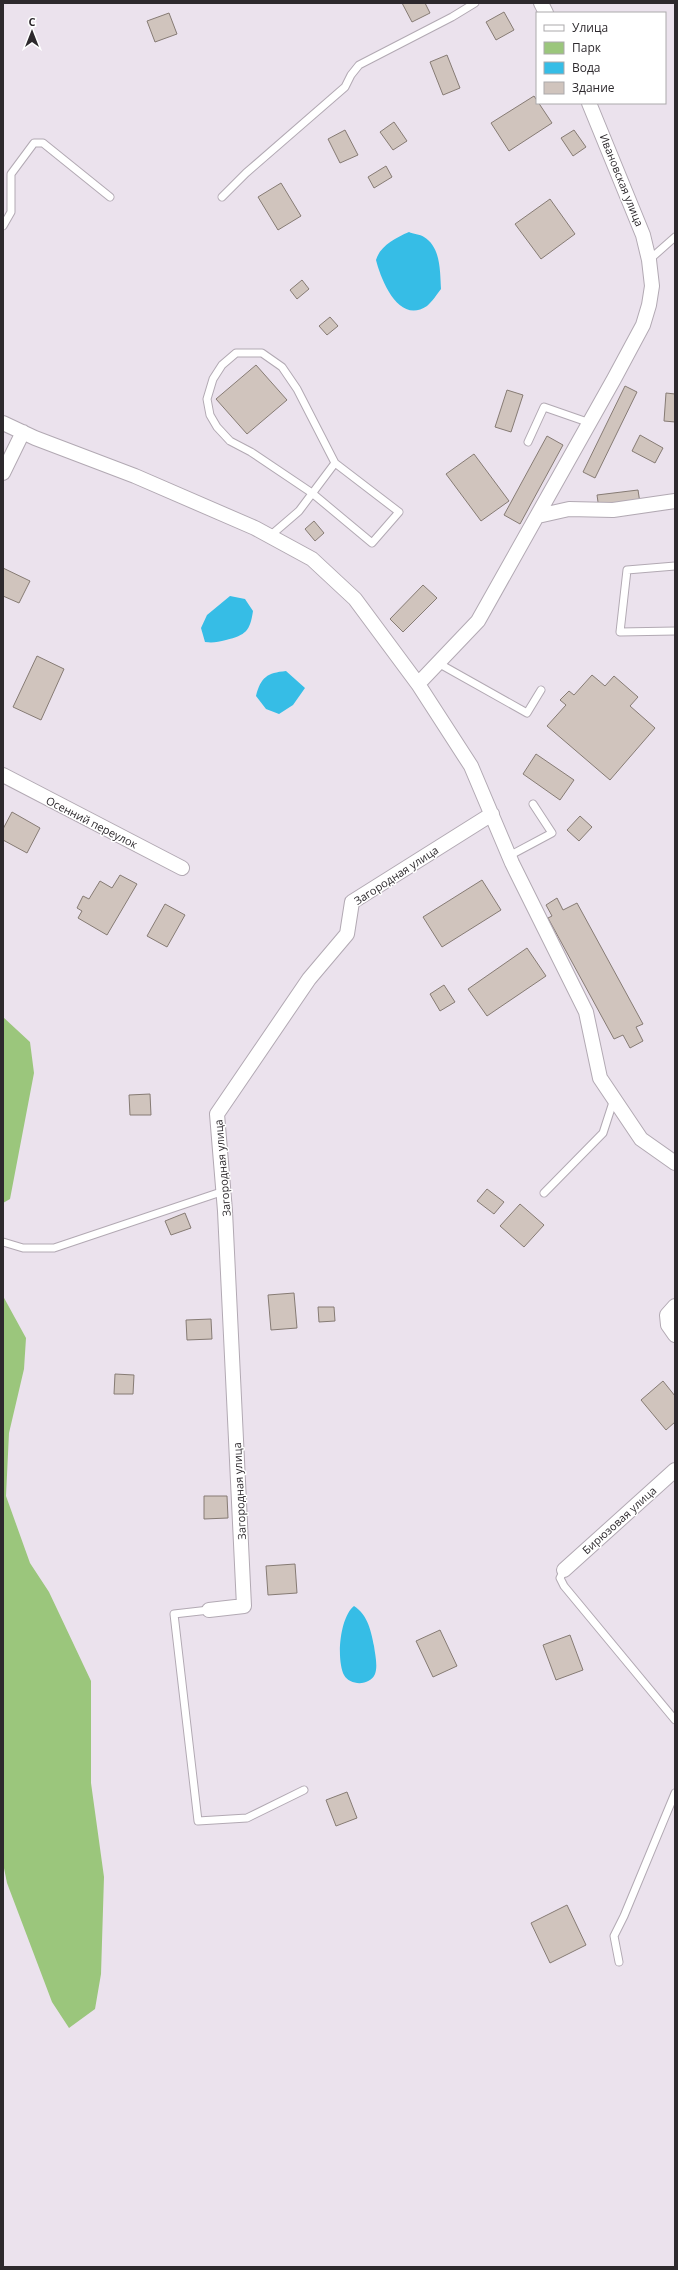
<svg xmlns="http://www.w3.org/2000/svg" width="678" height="2270" viewBox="0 0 678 2270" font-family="'Open Sans',sans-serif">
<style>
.green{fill:#9bc67c}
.water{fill:#36bde6}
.building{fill:#d0c4bd;stroke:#867b74}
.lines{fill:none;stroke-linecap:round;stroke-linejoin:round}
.service-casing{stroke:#b2a9b3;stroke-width:9}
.minor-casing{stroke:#b2a9b3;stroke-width:16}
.service{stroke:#fff;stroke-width:7}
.minor{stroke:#fff;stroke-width:14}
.labels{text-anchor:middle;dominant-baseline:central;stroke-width:3;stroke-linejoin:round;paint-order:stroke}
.street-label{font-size:11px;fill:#2d292d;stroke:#fff}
</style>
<rect width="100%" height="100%" fill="#ebe2ed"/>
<path class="green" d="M3,1017L30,1042L34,1073L10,1199L3,1203Z
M3,1296L26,1338L24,1369L9,1433L6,1496L30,1563L49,1592L91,1681V1783L104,1877L101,1974L95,2009L69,2028L52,2002L7,1883L3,1863Z"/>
<path class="water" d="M409,232C413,234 420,234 424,237C441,247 440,272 441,289C437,294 432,302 427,306C399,325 381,280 376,260C380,246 395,238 409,232Z
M230,596L245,599L253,611C250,631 246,635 226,640C218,642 213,643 205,642L201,628L207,615Z
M286,671L305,688L293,705L279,714L266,709L256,696C261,677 267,673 286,671Z
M354,1606C368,1615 371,1631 374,1646C375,1654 378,1666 375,1674C370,1686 350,1686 344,1675C336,1659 340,1617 354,1606Z"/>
<path class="building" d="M402,3H425L430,13L412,22Z
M504,12L514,30L496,40L486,22Z
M169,13L177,34L155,42L147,21Z
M447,55L460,88L443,95L430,62Z
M534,96L552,123L509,151L491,123Z
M394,122L407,141L393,150L380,132Z
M345,130L358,155L340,163L328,139Z
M574,130L586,147L573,156L561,138Z
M386,166L392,177L374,188L368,177Z
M281,183L301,216L278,230L258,197Z
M550,199L575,234L541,259L515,224Z
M302,280L309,289L297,299L290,290Z
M330,317L338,326L327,335L319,326Z
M256,365L287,400L247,434L216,399Z
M625,386L637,392L595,478L583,472Z
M507,390L523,395L511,432L495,427Z
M666,393L675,394V422L664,421Z
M640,435L663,448L655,463L632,451Z
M547,436L563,445L520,524L504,515Z
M474,454L509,501L481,521L446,474Z
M638,490L640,503L599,509L597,495Z
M314,521L324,533L315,541L305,529Z
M3,568L30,581L19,603L3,596Z
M423,585L437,598L403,632L390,619Z
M37,656L64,669L41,720L13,707Z
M592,675L605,686L614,676L638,697L630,706L655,728L610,780L547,726L566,705L560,700L569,691L574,695Z
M536,754L574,780L560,800L523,774Z
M12,812L40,828L27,853L3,840V829Z
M580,816L592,827L579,841L567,830Z
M120,875L137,884L107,935L78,918L82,911L77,908L83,896L89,899L100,881L112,888Z
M482,880L501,910L442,947L423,917Z
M557,898L563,910L577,903L643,1024L636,1027L643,1041L630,1048L623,1035L614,1039L548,918L552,916L546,905Z
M165,904L185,915L167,947L147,936Z
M527,948L546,976L487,1016L468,989Z
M444,985L455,1002L440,1011L430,994Z
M150,1094L151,1115H130L129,1095Z
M487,1189L504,1202L494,1214L477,1201Z
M520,1204L544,1225L524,1247L500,1226Z
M185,1213L191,1228L171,1235L165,1221Z
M294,1293L297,1328L271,1330L268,1295Z
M318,1307H334L335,1321L319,1322Z
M211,1319L212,1339L187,1340L186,1320Z
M115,1374L134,1375L133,1394H114Z
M663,1381L675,1396V1422L666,1430L641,1400Z
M204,1496H227L228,1518L204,1519Z
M295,1564L297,1593L268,1595L266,1566Z
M440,1630L457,1666L433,1677L416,1641Z
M570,1635L583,1670L556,1680L543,1645Z
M347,1792L357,1818L336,1826L326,1800Z
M567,1905L586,1945L550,1963L531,1923Z"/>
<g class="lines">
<defs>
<path id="service" d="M222,197L246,173L345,87L351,75L359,65L452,17L475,3
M3,226L11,212V174L34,143H43L110,197
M649,260L675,237
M528,442L544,407L590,423
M270,536L299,511L335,463L297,389L282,367L262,353H236L222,365L213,379L207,399L210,415L217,427L230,441L251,452L312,493L372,543L399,512L335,463
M675,566L627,570L620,632L675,631
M438,663L527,713L541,690
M509,856L552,833L533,804
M544,1193L603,1133L614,1099
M3,1242L23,1248H54L224,1191
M564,1570L560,1578L564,1586L675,1720
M209,1610L174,1614L198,1821L247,1818L304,1790
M619,1962L614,1936L624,1916L675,1793"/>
<path id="minor" d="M541,3L546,13
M3,423L35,438L135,476L255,528L312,559L355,599L418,684L471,766L512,863L586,1012L600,1078L641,1139L675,1163
M3,473L23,432
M538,516L569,509L613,510L675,501
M418,684L478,621L614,379L643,325L649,305L652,286L649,260L643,235L589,103
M3,775L182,868
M675,1306L667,1315L668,1325L675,1335
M564,1570L675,1470
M209,1610L244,1606L225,1211L217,1114L309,979L347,934L352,902L492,814"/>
</defs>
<use href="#service" class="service-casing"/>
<use href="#minor" class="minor-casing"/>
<use href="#service" class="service"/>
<use href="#minor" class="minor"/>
</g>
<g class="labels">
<g class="street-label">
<text transform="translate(622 180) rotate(68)">Ивановская улица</text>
<text transform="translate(92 822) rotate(27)">Осенний переулок</text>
<text transform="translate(396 875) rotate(-33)">Загородная улица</text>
<text transform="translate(222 1168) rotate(-95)">Загородная улица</text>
<text transform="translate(239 1491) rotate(-93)">Загородная улица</text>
<text transform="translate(619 1520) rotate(-42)">Бирюзовая улица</text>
</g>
</g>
<rect width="678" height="2270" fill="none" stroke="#2d292d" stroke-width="8"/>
<rect x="536" y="12" width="130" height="92" fill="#ffffff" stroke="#aba9ab"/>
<rect x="544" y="25" width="20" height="6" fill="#ffffff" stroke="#aba9ab"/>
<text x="572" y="32" font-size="12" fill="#2d292d">Улица</text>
<rect x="544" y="42" width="20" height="12" fill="#9bc67c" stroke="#aba9ab"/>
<text x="572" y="52" font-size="12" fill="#2d292d">Парк</text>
<rect x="544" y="62" width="20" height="12" fill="#36bde6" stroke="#aba9ab"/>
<text x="572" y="72" font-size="12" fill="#2d292d">Вода</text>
<rect x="544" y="82" width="20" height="12" fill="#d0c4bd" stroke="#aba9ab"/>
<text x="572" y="92" font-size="12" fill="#2d292d">Здание</text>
<g transform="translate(32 32)" stroke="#ffffff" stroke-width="3" paint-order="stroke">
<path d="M0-3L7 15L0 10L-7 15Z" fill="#2d292d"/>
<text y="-6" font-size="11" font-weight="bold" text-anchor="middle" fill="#2d292d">С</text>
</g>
</svg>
